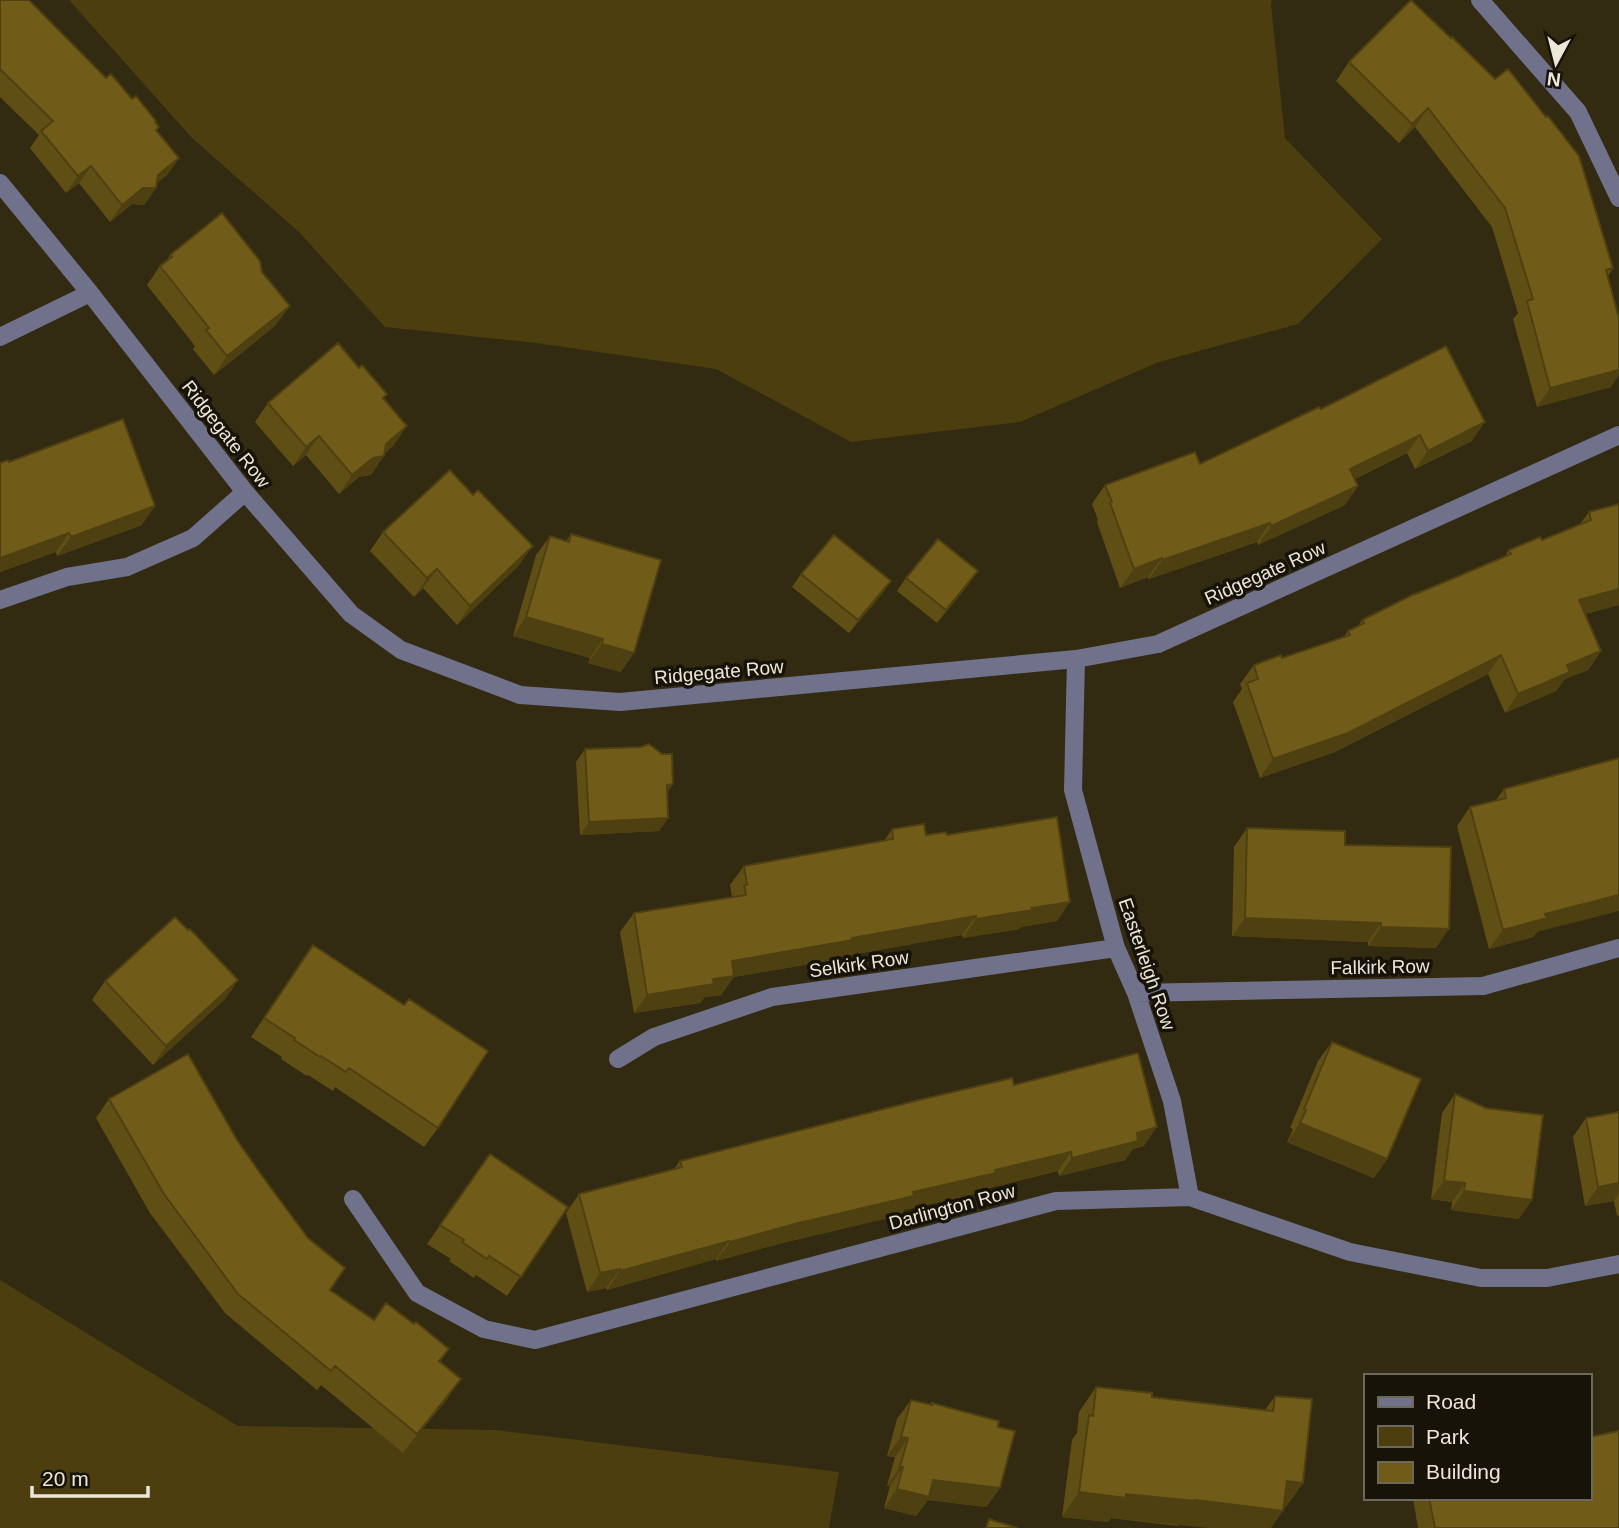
<svg xmlns="http://www.w3.org/2000/svg" width="1619" height="1528" viewBox="0 0 1619 1528" font-family="Arial,sans-serif">
<style>
.green{fill:#4c3e0e}
.lines{fill:none;stroke-linecap:round;stroke-linejoin:round}
.minor{stroke:#70718b;stroke-width:18}
.wall{fill:#604f15}
.shaded-wall{fill:#4e4011}
.building{fill:#705c18;stroke:#4e4011;stroke-width:2}
.labels{text-anchor:middle;dominant-baseline:central;stroke-width:7;stroke-linejoin:round;paint-order:stroke}
.street-label{font-size:19px;fill:#ece7d8;stroke:#171309}
</style>
<rect width="100%" height="100%" fill="#322a11"/>
<path class="green" d="M69,0H1272L1271,5L1285,138L1382,239L1298,324L1159,362L1020,422L851,442L716,369L536,343L385,327L299,232L192,138Z
M0,1280L238,1426L496,1430L839,1472L829,1528H0Z"/>
<g class="lines">
<path class="minor" d="M1480,0L1578,112L1619,198
M0,183L90,293L245,492L351,614L401,650L520,695L620,702L1076,659L1158,644L1619,435
M0,337L90,293
M0,600L67,577L127,567L193,538L245,492
M1076,659L1073,790L1116,948L1136,993L1172,1101L1190,1197
M1136,993L1483,986L1619,948
M618,1059L654,1037L772,997L1116,948
M353,1199L417,1293L484,1329L535,1340L1056,1201L1190,1197L1350,1252L1481,1278H1547L1619,1264"/>
</g>
<path class="wall" d="M0,0L106,78L132,99L156,121L155,123L156,131L179,158L167,175L156,184V188L144,205L132,204L110,222L79,183L66,193L30,148L39,135L0,97Z
M1411,0L1613,268L1608,276L1611,387L1537,407L1513,319L1518,313L1492,227L1415,127L1399,143L1336,81L1349,62Z
M170,255L262,272L276,325L214,375L193,349L195,346L147,285L160,266L165,263Z
M384,399L394,445L385,453L371,475L359,477L339,494L306,455L293,466L255,422L268,403Z
M1321,409L1472,441L1415,469L1407,453L1355,479L1358,486L1345,505L1258,545L1257,542L1149,579L1148,577L1120,588L1097,522L1098,520L1092,504L1105,485L1200,464Z
M9,462L142,525L57,556L56,552L0,572V463Z
M1619,504V605L1585,614L1601,651L1588,670L1565,679L1556,691L1505,713L1488,674L1335,752L1260,778L1233,702L1242,689L1240,684L1254,665L1282,658L1344,637L1348,631L1357,627L1362,620L1416,594L1504,557L1509,550L1542,540L1580,524L1589,512Z
M383,532L519,565L457,625L423,588L414,597L370,551Z
M571,534L621,672L588,663L590,658L513,636L536,555L550,536L566,541Z
M801,574L891,581L882,594L849,633L792,587Z
M906,578L969,584L937,623L897,591Z
M585,749L673,784L667,793L668,818L659,831L580,835L576,762Z
M1504,789L1537,932L1533,937L1489,949L1457,826L1470,807L1496,800Z
M1247,828L1345,845L1436,948L1368,946V942L1232,936L1234,847Z
M892,829L926,835H947L1057,921L1021,927L1019,929L963,938L962,935L840,957L839,959L734,977L721,995L705,997L700,1003L634,1013L620,932L634,913L732,897L730,885L744,866L884,841Z
M300,964L438,1128L424,1147L335,1087L333,1091L308,1075L307,1076L281,1059L282,1057L251,1037Z
M238,980L225,999L153,1065L92,1000L105,981Z
M1332,1042L1387,1159L1374,1178L1287,1142L1293,1129L1290,1128L1318,1061Z
M1014,1085L1144,1146L1133,1149L1125,1160L1059,1176L1058,1171L985,1189L983,1192L904,1210L901,1215L782,1243L716,1261V1259L607,1290L606,1288L587,1292L566,1213L579,1194L674,1169L680,1161Z
M1455,1094L1519,1219L1451,1210L1452,1202L1431,1199L1442,1113Z
M109,1099L237,1140L330,1290L374,1320L414,1324L449,1349L440,1362L448,1398L403,1453L321,1385L317,1390L225,1313L150,1213L96,1118Z
M1619,1112V1215L1617,1216L1614,1201L1585,1206L1573,1137L1586,1118Z
M490,1154L568,1207L507,1296L476,1275L474,1278L449,1261L451,1259L427,1244Z
M1096,1387L1152,1397L1265,1410L1275,1396L1303,1483L1285,1508L1179,1524L1178,1526L1111,1518L1108,1522L1062,1517L1072,1440L1077,1433L1079,1412Z
M911,1400L998,1427L1000,1488L986,1507L928,1500L916,1516L884,1508L890,1486H887L895,1457L887,1456L897,1419Z
M1413,1498H1589L1619,1528H1418Z"/>
<path class="shaded-wall" d="M1428,108L1415,127L1399,143L1412,124Z
M179,158L167,175L151,188H156L144,205L132,204L110,222L122,205Z
M91,166L79,183L66,193L78,176Z
M290,306L276,325L214,375L227,356Z
M1619,370V375L1611,387L1537,407L1550,388Z
M1485,422L1472,441L1415,469L1428,451Z
M407,426L394,445L381,456H384L371,475L359,477L339,494L352,475Z
M1420,435L1407,453L1336,488L1350,469Z
M319,436L306,455L293,466L306,447Z
M1358,486L1345,505L1258,545L1271,526Z
M155,506L142,525L57,556L71,537Z
M1270,523L1257,542L1149,579L1162,560Z
M69,533L56,552L0,572V558Z
M533,546L519,565L457,625L470,606Z
M1162,558L1148,577L1120,588L1134,569Z
M437,569L423,588L414,597L427,578Z
M978,571L969,584L937,623L946,610Z
M891,581L882,594L849,633L858,620Z
M1619,589V605L1566,619L1579,600Z
M526,617L603,639L590,658L513,636Z
M602,644L634,653L621,672L588,663Z
M1601,651L1588,670L1565,679L1556,691L1505,713L1518,694L1567,665Z
M1501,655L1488,674L1335,752L1260,778L1273,759Z
M673,784L664,797L667,785Z
M668,818L659,831L580,835L589,822Z
M1619,895V911L1537,932L1533,937L1489,949L1503,930L1545,914Z
M1070,902L1057,921L1021,927L1019,929L963,938L976,919Z
M976,916L962,935L840,957L839,959L734,977L721,995L705,997L700,1003L634,1013L647,995L713,979L732,961Z
M1245,918L1381,923L1368,942L1232,936Z
M1381,927L1449,929L1436,948L1368,946Z
M238,980L225,999L153,1065L166,1046Z
M1300,1123L1387,1159L1374,1178L1287,1142Z
M1157,1127L1144,1146L1133,1149L1125,1160L1059,1176L1072,1158L1137,1133Z
M1071,1152L1058,1171L985,1189L983,1192L904,1210L901,1215L782,1243L716,1261L730,1242L995,1170Z
M1444,1181L1465,1183L1452,1202L1431,1199Z
M1619,1183V1193L1614,1201L1585,1206L1598,1187Z
M1464,1191L1532,1200L1519,1219L1451,1210Z
M729,1241L716,1259L607,1290L620,1271Z
M620,1269L606,1288L587,1292L600,1273Z
M461,1379L448,1398L403,1453L417,1434Z
M901,1437L908,1438L895,1457L887,1456Z
M900,1467H903L890,1486H887Z
M933,1480L1000,1488L986,1507L928,1500L916,1516L884,1508L897,1489Z
M1287,1481L1303,1483L1285,1508L1270,1506Z
M1079,1492L1126,1494L1195,1500L1283,1511L1271,1528H1208L1111,1518L1108,1522L1062,1517Z"/>
<path class="building" d="M0,0H29L106,78L111,74L132,99L136,96L156,121L155,122L159,127L156,130L179,158L158,175L156,188H143L122,205L91,166L78,176L41,131L53,121L0,69Z
M1411,0L1451,38L1452,37L1495,79L1508,69L1546,117L1548,116L1579,156L1613,268L1606,270L1619,318V370L1550,388L1527,301L1533,299L1505,208L1428,108L1412,124L1349,62Z
M222,213L260,261L262,272L290,306L227,356L206,330L209,328L160,266L172,257L170,255Z
M338,343L359,368L362,365L387,394L383,398L407,426L386,444L384,456L373,458L352,475L319,436L306,447L268,403Z
M1446,346L1485,422L1428,451L1420,435L1350,469L1358,486L1271,526L1270,523L1162,560V558L1134,569L1110,503L1112,502L1105,485L1195,452L1200,464L1319,407L1321,409Z
M123,419L155,506L71,537L69,533L0,558V463L8,460L9,462Z
M450,470L473,495L478,490L533,546L470,606L437,569L427,578L383,532Z
M1619,504V589L1579,600L1601,651L1567,665L1570,672L1518,694L1501,655L1348,733L1273,759L1247,683L1258,679L1254,665L1281,655L1282,658L1350,635L1348,631L1364,623L1362,620L1416,593V594L1511,554L1509,550L1540,537L1542,540L1591,520L1589,512Z
M571,534L661,560L634,653L602,644L603,639L526,617L550,536L569,542Z
M834,535L891,581L858,620L801,574Z
M938,539L978,571L946,610L906,578Z
M649,744L662,754H672L673,784L667,785L668,818L589,822L585,749L641,747Z
M1619,758V895L1545,914L1547,918L1503,930L1470,807L1506,798L1504,789Z
M1057,817L1070,902L1032,908L1033,910L976,919V916L852,938L853,940L732,961L734,976L713,979L714,984L647,995L634,913L746,895L744,885H747L744,866L893,839L892,829L924,824L926,835L946,832L947,835Z
M1247,828L1345,831V845L1451,847L1449,929L1381,927V923L1245,918Z
M175,917L188,930L190,929L238,980L166,1046L105,981Z
M313,945L404,1005L409,999L488,1051L438,1128L349,1068L346,1072L321,1056L320,1057L294,1040L295,1038L264,1018Z
M1332,1042L1421,1079L1387,1159L1300,1123L1306,1110L1304,1109Z
M1138,1053L1157,1127L1137,1133L1138,1141L1072,1158L1071,1152L995,1170L996,1173L913,1192L914,1196L795,1224L730,1242L729,1241L620,1271V1269L600,1273L579,1194L682,1167L680,1161L919,1100L1012,1078L1014,1085Z
M188,1054L237,1140L263,1177L308,1238L345,1268L330,1290L374,1320L386,1303L414,1324L416,1322L449,1349L439,1361L461,1379L417,1434L335,1366L331,1371L238,1294L164,1194L109,1099Z
M1455,1094L1486,1108L1543,1115L1532,1200L1464,1191L1465,1183L1444,1181Z
M1619,1112V1183L1598,1187L1586,1118Z
M490,1154L568,1207L521,1277L489,1256L487,1259L462,1242L464,1240L440,1225Z
M1096,1387L1152,1393V1397L1273,1411L1275,1396L1312,1399L1303,1483L1287,1481L1283,1511L1195,1500V1501L1126,1494V1498L1079,1492L1089,1415L1093,1416Z
M911,1400L932,1405V1403L999,1421L998,1427L1015,1431L1000,1488L933,1480L929,1497L897,1489L903,1467H900L908,1438L901,1437Z
M1619,1431V1528H1435L1429,1498H1589V1437Z
M989,1519L1018,1528H986Z"/>
<g class="labels">
<g class="street-label">
<text transform="translate(226 434) rotate(52)">Ridgegate Row</text>
<text transform="translate(1265 573) rotate(-24)">Ridgegate Row</text>
<text transform="translate(719 672) rotate(-5)">Ridgegate Row</text>
<text transform="translate(859 964) rotate(-8)">Selkirk Row</text>
<text transform="translate(1147 964) rotate(71)">Easterleigh Row</text>
<text transform="translate(1380 967) rotate(-1)">Falkirk Row</text>
<text transform="translate(952 1207) rotate(-15)">Darlington Row</text>
</g>
</g>
<rect x="1364" y="1374" width="228" height="126" fill="#171309" stroke="#6c685c" stroke-width="2"/>
<rect x="1378" y="1397" width="35" height="10" fill="#70718b" stroke="#6c685c" stroke-width="2"/>
<text x="1426" y="1409" font-size="21" fill="#ece7d8">Road</text>
<rect x="1378" y="1426" width="35" height="21" fill="#4c3e0e" stroke="#6c685c" stroke-width="2"/>
<text x="1426" y="1444" font-size="21" fill="#ece7d8">Park</text>
<rect x="1378" y="1462" width="35" height="21" fill="#705c18" stroke="#6c685c" stroke-width="2"/>
<text x="1426" y="1479" font-size="21" fill="#ece7d8">Building</text>
<g transform="translate(1556 63) rotate(187)" stroke="#171309" stroke-width="5" paint-order="stroke">
<path d="M0-5L12 26L0 18L-12 26Z" fill="#ece7d8"/>
<text y="-10" font-size="19" font-weight="bold" text-anchor="middle" fill="#ece7d8">N</text>
</g>
<path d="M32 1486v10h116v-10" fill="none" stroke="#ece7d8" stroke-width="3.5"/>
<text x="42" y="1486" font-size="21" fill="#ece7d8" stroke="#171309" stroke-width="5" paint-order="stroke">20 m</text>
</svg>
